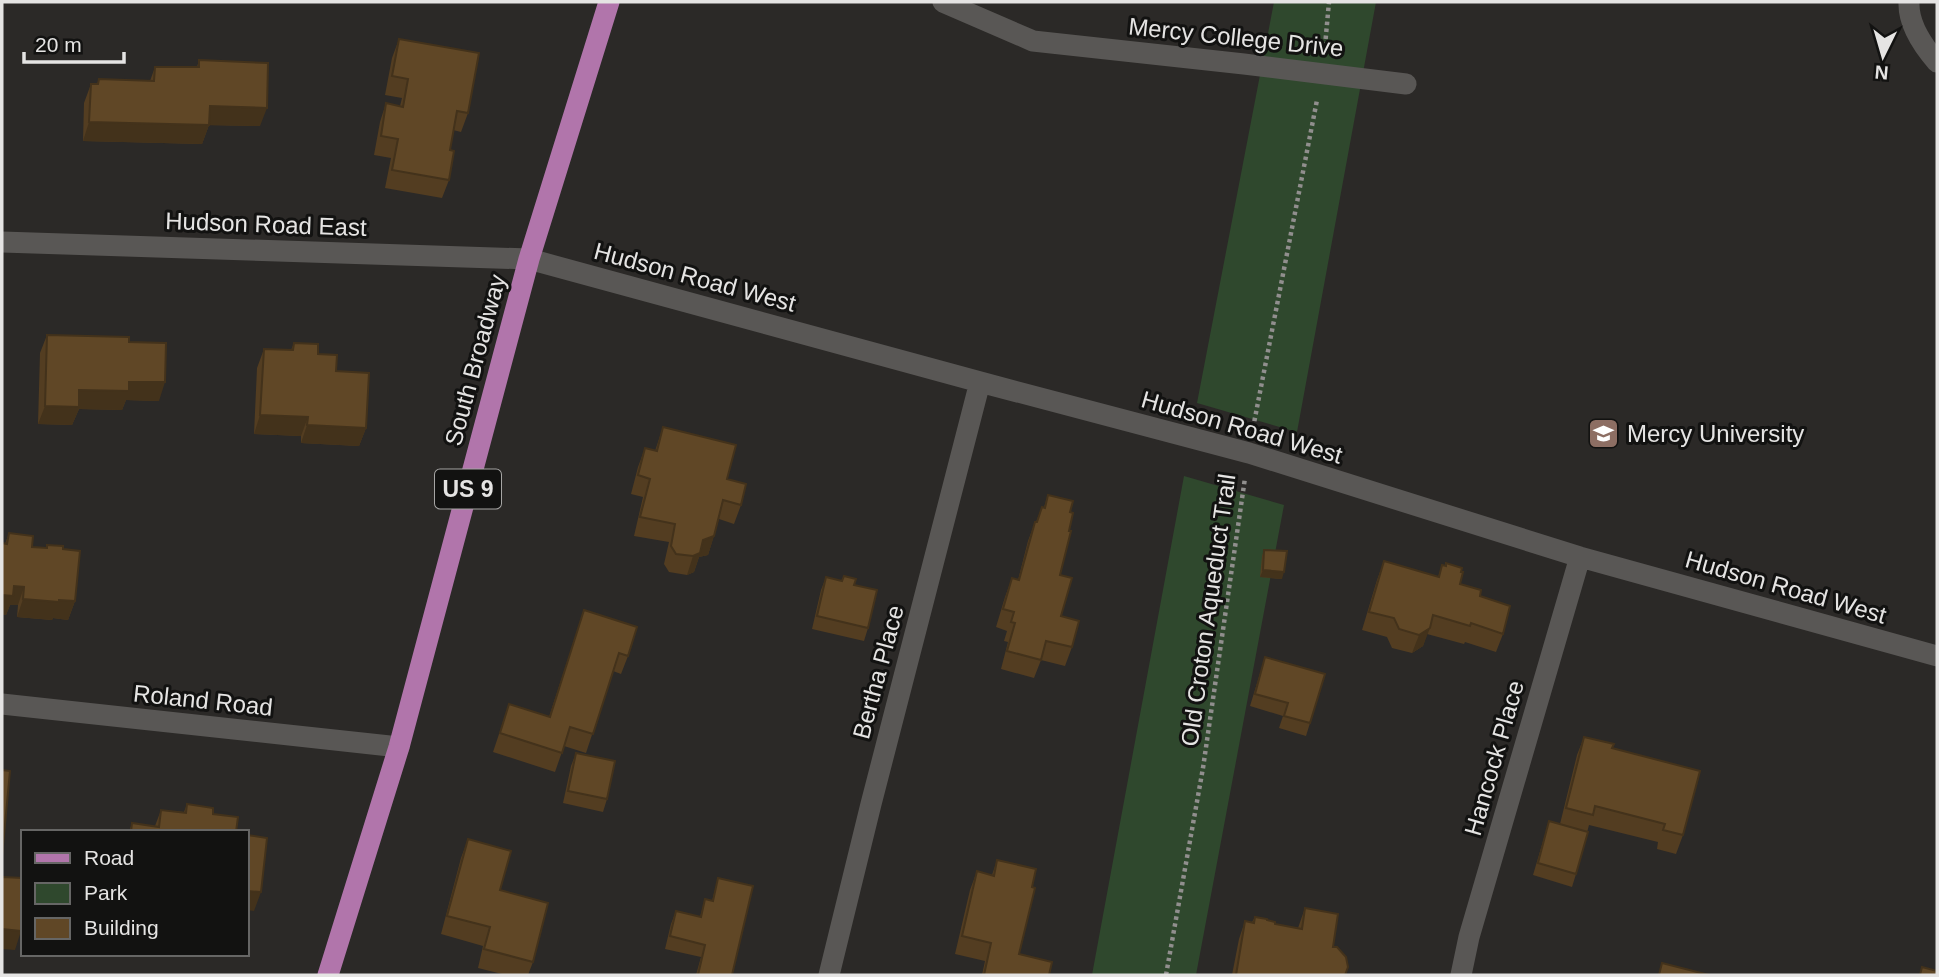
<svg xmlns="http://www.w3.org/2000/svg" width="1939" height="977" viewBox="0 0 1939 977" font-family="Helvetica,sans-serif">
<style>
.green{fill:#2f482d}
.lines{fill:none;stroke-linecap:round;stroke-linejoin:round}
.path{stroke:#918f8e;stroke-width:4.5;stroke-dasharray:3.5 3.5;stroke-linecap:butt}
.minor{stroke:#595755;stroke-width:21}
.major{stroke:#b175ab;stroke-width:21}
.wall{fill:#533d21}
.shaded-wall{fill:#43321b}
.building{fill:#604726;stroke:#43321b;stroke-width:2}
.labels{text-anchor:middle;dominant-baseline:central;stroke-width:6;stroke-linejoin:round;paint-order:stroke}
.shield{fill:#121211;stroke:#a6a5a4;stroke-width:2}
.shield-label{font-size:23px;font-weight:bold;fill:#e5e4e3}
.street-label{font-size:24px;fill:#e5e4e3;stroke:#121211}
.poi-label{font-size:24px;fill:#e5e4e3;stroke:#121211;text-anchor:start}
</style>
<rect width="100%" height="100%" fill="#2b2927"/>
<path class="green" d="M1274,2H1376L1297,432L1197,403Z
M1184,476L1284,505L1196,975H1092Z"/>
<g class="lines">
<path class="path" d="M1325,46L1329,2
M1253,428L1317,100
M1166,975L1203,768L1245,478"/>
<path class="minor" d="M943,2L1033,41L1244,64L1406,84
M1909,2C1908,25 1923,46 1937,62
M2,242L529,259L980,382L1249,453L1580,557L1937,656
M2,704L399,747
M829,975L871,804L980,382
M1461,975L1469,937L1580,557"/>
<path class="major" d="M328,975L399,747L529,259L609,2"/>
</g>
<path class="wall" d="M399,39L468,113L461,132L453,130L450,150L449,180L442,198L385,188L391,158L374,155L380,122L386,103L400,106L402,98L385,95L392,58Z
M199,60L260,126L209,125L202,144L83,141L84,103L91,84H97L99,79L150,81L155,67H197Z
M47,335L129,342L159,401L126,400L122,410L79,409L72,425L38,424L40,353Z
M294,343L336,371L366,428L359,446L301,443V436L254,434L257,368L264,349L291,350Z
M663,427L727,479L741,505L734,524L719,519L708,555L699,557L694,572L687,575L669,572L664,564L669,542L634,536L643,497L631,494L638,467L645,448L655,451Z
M1048,495L1070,512L1060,575L1061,616L1072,647L1065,666L1041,660L1034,678L1001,669L1008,642L1004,641L1007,631L996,627L1005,597L1012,578L1018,580L1028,541L1035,522H1036L1042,507H1044Z
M9,533L32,547L46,548L47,545L63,549L75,601L68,620L53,618L52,620L17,617L18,605H10L6,615L2,614V543L5,544Z
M1264,550L1282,579L1260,577L1262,556Z
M1384,561L1438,577L1442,565L1460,584L1480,596L1503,634L1496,652L1465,642L1464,644L1427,634L1423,646L1412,653L1392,648L1387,637L1362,630L1377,580Z
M826,577L854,585L868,628L864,641L812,629L821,590Z
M584,610L628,656L621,674L613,671L586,753L564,746L555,772L493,752L509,704L549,717Z
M1265,657L1310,723L1306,736L1279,728L1283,716L1250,706Z
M1584,737L1612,748L1683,835L1676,854L1657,849L1658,842L1589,825L1576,874L1572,887L1533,875L1549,821L1560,824L1577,755Z
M576,753L607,799L603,812L563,803L571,766Z
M187,804L213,814L236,832H129L132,823L155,826L161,810L184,812Z
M468,839L500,890L533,962L528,975H506L478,968L483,946L441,934L461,858Z
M997,860L1019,954L1049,975H982L985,961L955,954L970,890L977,871L992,875Z
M718,878L732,975H696L701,957L665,949L671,924L676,911L700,917L705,899L712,901Z
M1305,908L1333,947L1346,975H1232L1239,939L1245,921L1252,922L1255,917L1275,924L1298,928Z"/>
<path class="shaded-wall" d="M210,106L267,108L260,126L203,125Z
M89,122L209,125L202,144L83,141Z
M129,382H165L159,401L126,400L122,410L79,409L72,425L38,424L45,406L79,390Z
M260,415L308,417L301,436L254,434Z
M307,425L366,428L359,446L301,443Z
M714,536L708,555L699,557L694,572L687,575L693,556L703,540Z
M1263,570L1284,572L1282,579L1260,577Z
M14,586L24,587L18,605H10L6,615L2,614V595Z
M23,599L59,600L75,601L68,620L53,618L52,620L17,617Z
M1430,628L1423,646L1412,653L1419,635Z
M247,891L261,892L254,911L247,910Z
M2,929L21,931L15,950L2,949Z"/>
<path class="building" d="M399,39L479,53L468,113L457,111L450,150L454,151L449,180L392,170L398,139L381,136L386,103L403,107L408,79L392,76Z
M199,60L268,63L267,108L210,106L209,125L89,122L91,84H98L99,79L154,81L155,67H199Z
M47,335L129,337V342L166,343L165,382H129V391L79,390V407L45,406Z
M294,343L318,344V354L337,355L336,371L369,373L366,428L307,425L308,417L260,415L264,349L293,350Z
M663,427L736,445L727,479L746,484L741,505L723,500L714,536L703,540L700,553L693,556L676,554L671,546L675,524L640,517L650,479L638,475L645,448L657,451Z
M1048,495L1073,501L1070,512L1073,513L1069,531H1071L1060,575L1072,578L1061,616L1079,621L1072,647L1046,641L1041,660L1007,651L1015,623L1011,622L1014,612L1003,609L1012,578L1019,580L1035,522H1037L1042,507L1045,508Z
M9,533L33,536L32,547L47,548V545L63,546V549L80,551L75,601L59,600V602L23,599L24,587L14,586L13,596L2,595V543L7,544Z
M1264,550L1287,551L1284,572L1263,570Z
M1384,561L1439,577L1442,565L1446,566V563L1462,568L1461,572H1463L1460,584L1481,590L1480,596L1510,606L1503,634L1471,623L1470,626L1433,615L1430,628L1419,635L1399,629L1394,618L1369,612Z
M844,576L856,579L854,585L877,590L868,628L817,616L826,577L842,581Z
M584,610L637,627L628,656L619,653L593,734L570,727L562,753L500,733L509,704L550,717Z
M1265,657L1325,674L1310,723L1284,716L1288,703L1255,694Z
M1584,737L1614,744L1612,748L1700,771L1683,835L1663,830L1665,824L1595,806L1593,815L1566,808Z
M576,753L615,761L607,799L568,791Z
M2,770L10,771L2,856Z
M187,804L213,808V814L238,817L236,832H131L132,823L159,827L161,810L186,813Z
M1549,821L1588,832L1576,874L1538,863Z
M247,835L267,838L261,892L247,891Z
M468,839L511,851L500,890L548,903L533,962L484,949L490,927L447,916Z
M997,860L1036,869L1032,887L1035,888L1019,954L1052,962L1049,975H984L991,943L962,936L977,871L994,876Z
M2,877L23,878V918L21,931L2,929Z
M718,878L753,886L732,975H698L705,945L670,936L676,911L701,917L705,899L713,901Z
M1305,908L1338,914L1333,947H1337L1346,957L1348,967L1345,975H1236L1245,921L1254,923L1255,917L1267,919V920L1275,922V924L1302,929Z
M1662,963L1709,975H1659Z
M1922,967L1937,971V975H1920Z"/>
<defs>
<symbol id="university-square" viewBox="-11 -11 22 22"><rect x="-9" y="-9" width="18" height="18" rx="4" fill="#8d6e63" stroke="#121211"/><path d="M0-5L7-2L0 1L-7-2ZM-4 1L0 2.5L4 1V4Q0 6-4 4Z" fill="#fff"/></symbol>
</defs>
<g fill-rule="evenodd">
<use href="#university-square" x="1586" y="416" width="35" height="35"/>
</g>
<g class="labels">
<rect class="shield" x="435" y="469.5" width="66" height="39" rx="5"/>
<g class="shield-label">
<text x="468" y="489">US 9</text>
</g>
<g class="street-label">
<text transform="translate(1236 37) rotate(6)">Mercy College Drive</text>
<text transform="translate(266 224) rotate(2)">Hudson Road East</text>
<text transform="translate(695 277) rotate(15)">Hudson Road West</text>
<text transform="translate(475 360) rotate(-75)">South Broadway</text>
<text transform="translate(1242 427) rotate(16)">Hudson Road West</text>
<text transform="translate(1786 587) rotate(16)">Hudson Road West</text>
<text transform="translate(1208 610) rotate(-82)">Old Croton Aqueduct Trail</text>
<text transform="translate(878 672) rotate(-75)">Bertha Place</text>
<text transform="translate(203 700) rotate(6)">Roland Road</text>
<text transform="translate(1494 758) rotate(-74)">Hancock Place</text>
</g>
<g class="poi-label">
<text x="1627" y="433">Mercy University</text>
</g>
</g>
<rect width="1939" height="977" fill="none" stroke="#e5e4e3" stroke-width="7"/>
<rect x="21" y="830" width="228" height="126" fill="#121211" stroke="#666665" stroke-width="2"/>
<rect x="35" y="853" width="35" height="10" fill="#b175ab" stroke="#666665" stroke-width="2"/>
<text x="84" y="865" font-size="21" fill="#e5e4e3">Road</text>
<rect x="35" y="883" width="35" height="21" fill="#2f482d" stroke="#666665" stroke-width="2"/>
<text x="84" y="900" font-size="21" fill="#e5e4e3">Park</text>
<rect x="35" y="918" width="35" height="21" fill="#604726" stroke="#666665" stroke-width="2"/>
<text x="84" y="935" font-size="21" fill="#e5e4e3">Building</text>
<g transform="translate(1883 56) rotate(185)" stroke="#121211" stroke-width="5" paint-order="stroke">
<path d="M0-5L12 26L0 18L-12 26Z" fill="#e5e4e3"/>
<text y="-10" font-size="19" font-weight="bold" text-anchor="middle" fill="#e5e4e3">N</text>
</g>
<path d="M24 52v10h100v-10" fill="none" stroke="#e5e4e3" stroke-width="3.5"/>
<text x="35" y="52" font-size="21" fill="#e5e4e3" stroke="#121211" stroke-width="5" paint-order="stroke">20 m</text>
</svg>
